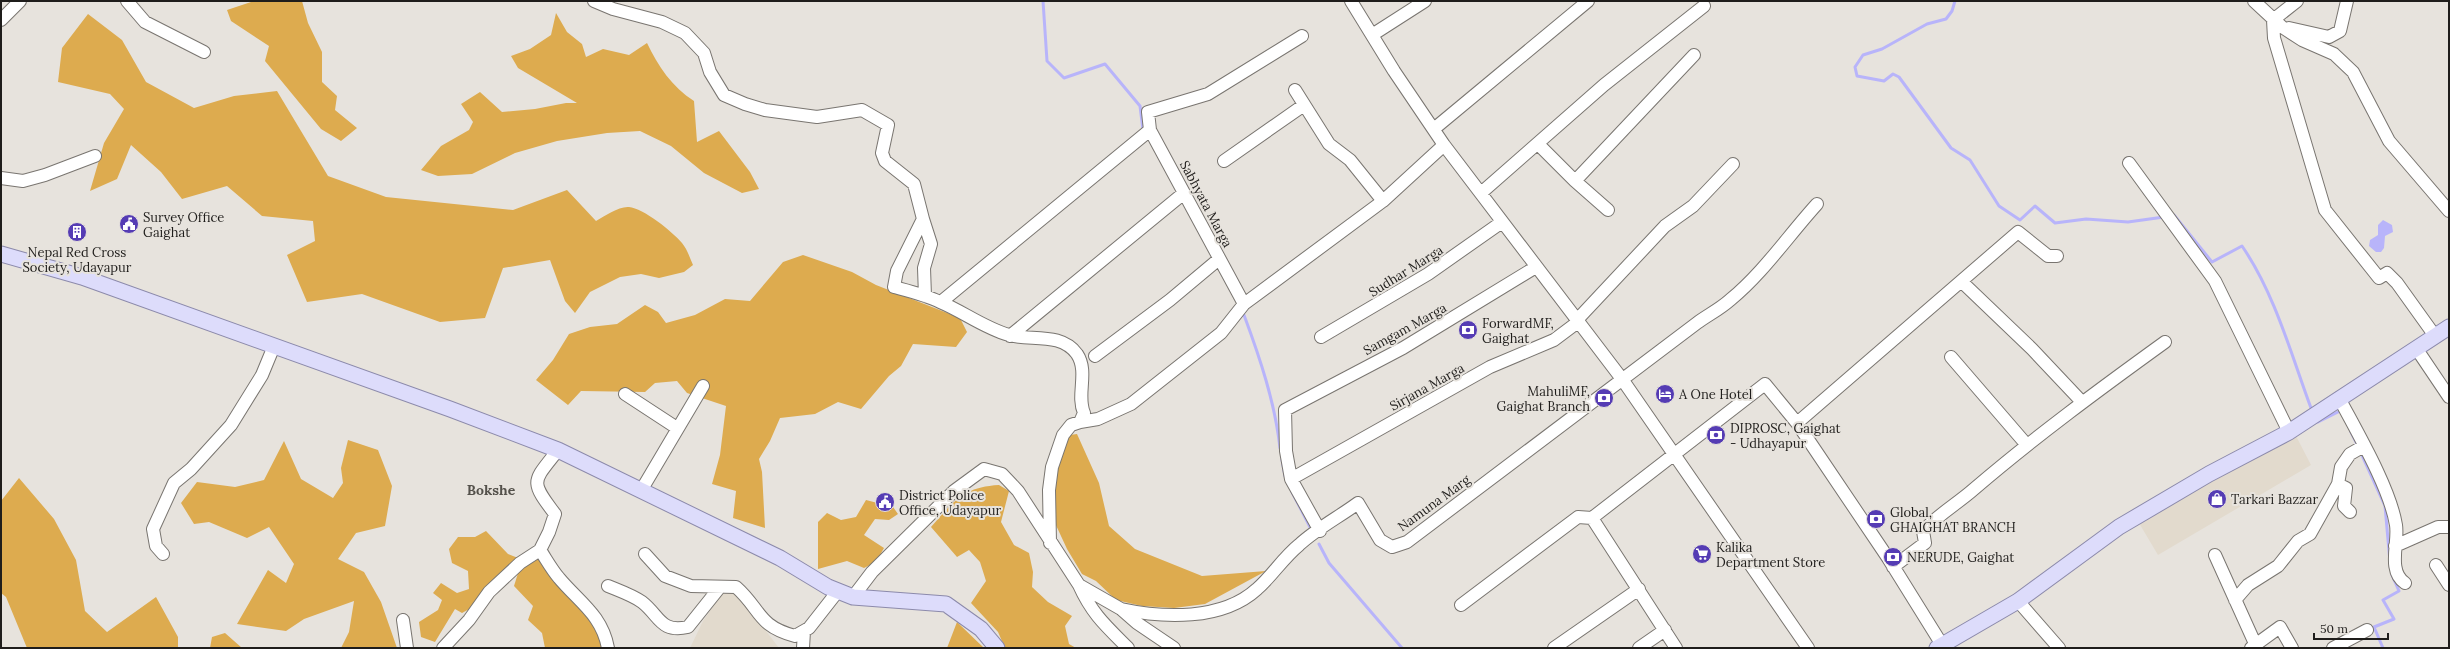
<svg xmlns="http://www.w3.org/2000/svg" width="2450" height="649" viewBox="0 0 2450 649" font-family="Lora,serif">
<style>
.built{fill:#e2dacd}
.forest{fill:#ddab4f}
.water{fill:#b8b4fa}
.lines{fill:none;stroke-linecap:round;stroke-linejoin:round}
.stream{stroke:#b8b4fa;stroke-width:3}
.minor-casing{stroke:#797570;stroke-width:14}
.major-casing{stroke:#8c8aab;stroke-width:17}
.minor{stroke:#fff;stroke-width:12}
.major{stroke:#dddcfb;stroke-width:15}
.labels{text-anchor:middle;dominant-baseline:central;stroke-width:4;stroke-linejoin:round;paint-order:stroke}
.street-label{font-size:13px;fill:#1f1d1b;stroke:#e7e3dd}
.poi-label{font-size:13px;fill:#1f1d1b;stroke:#e7e3dd;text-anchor:start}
.neighbourhood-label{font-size:14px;font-weight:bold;fill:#54514b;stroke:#e7e3dd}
</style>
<rect width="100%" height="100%" fill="#e7e3dd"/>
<path class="built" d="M2295,434L2311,465L2158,555L2139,523L2220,474Z
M723,592H736L779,648H690L703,621Z"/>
<path class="forest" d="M254,1H302L308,23L322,52V82L337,96L335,110L357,128L341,141L321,129L265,61L269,46L231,21L227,10Z
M556,13L567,32L582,44L586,57L603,49L629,55L647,43C658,66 672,87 694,101L697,142L719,131L750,172L759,189L742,193L704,173L671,146L640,131L607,133L557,141L515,153L472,174L438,176L421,170L441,146L469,130L473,122L461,104L480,92L502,112L535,109L566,103H577L518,68L511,56L530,49L551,35Z
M88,14L122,40L146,82L194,108L234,96L277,91L328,176L386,197L513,210L567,190L596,221C605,216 619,206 629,207C643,208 673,232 682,243C687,249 690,258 693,265L684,272L659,278L641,274L620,277L590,292L575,313L565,301L550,260L503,268L485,318L440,322L362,294L307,302L287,255L315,241L313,221L262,216L227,186L182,199L161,172L131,145L117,179L90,191L104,143L124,109L110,94L58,82L62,48Z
M803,255L852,272L876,285L960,318L967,332L956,347L913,344L901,366L889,376L861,409L838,402L815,414L780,418L770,441L759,459L762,472L765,528L733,518L736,491L712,484L720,455L726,406L687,393L677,381L655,383L645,392L581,391L568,405L536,380L553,360L569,334L590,327L617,324L645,305L658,312L666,323L695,315L725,299L750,301L783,262Z
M1077,434L1099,483L1109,526L1135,549L1202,576L1266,571L1205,604L1174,608L1142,606L1116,600L1096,581L1082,574L1067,549L1055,523L1053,485L1058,464L1070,435Z
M348,440L378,450L392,486L385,526L356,533L338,559L364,572L381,602L397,648H341L349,632L354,601L304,619L286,631L237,624L268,570L286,583L294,564L269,527L247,538L209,522L194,524L181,503L197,482L235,487L264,480L284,441L301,479L333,498L343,483L341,468Z
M19,478L54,519L76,560L85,611L107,632L156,597L178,637V648H27L6,597L1,593V501Z
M999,485L1009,491L1001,522L1014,545L1029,553L1033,572L1032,587L1048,602L1072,616L1065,626L1069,644L1076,648H1005L998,632L971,603L986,581L980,562L969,550L957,557L931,527C954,501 963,487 999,485Z
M866,500L893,507L898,514L889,520L875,519L864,535L884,548L876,562L864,568L847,561L818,569V522L827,513L841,520L856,517Z
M486,531L508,554L518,558L473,607L462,613L455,609L435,642L421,637L419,622L438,610L442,600L433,593L441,583L457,593L469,589L468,571L452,563L449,549L458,537H475Z
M537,558C565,582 590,614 604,648H545L542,633L528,620L533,606L514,586L519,570Z
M957,622L984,648H947Z
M225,633L242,648H210L212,637Z"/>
<path class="water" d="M2383,220L2392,225L2393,232L2385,236L2384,248L2381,252H2376L2369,246L2370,240L2378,235V225Z"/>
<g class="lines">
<path class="stream" d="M1043,1L1047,61L1064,78L1105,64L1140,106L1143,130
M1955,1L1952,11L1946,19L1927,24L1882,49L1863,55L1855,67L1857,76L1884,81L1893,74L1899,77L1951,148L1970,160L1999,206L2020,220L2035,206L2055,223L2086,219L2128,222L2164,217
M2174,215L2212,262L2242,246C2275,294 2291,354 2311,408
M1244,315C1260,358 1275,403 1280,448
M2318,422L2340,411
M2351,432L2358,446
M2360,451L2385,506L2390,562
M1282,460L1285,476
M1292,492L1312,531
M1319,544L1329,563L1402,648
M2383,648L2374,627L2394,619L2383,600L2399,591L2392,575"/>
<defs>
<path id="minor" d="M127,1L145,22L204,52
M594,1L613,9L662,22L685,33L704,53L710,72L724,95L745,104L765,110L817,117L862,110L888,125L882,153L885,161L914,184L923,219L897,271L894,287C909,291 926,295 940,302C964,312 984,328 1009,335C1031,341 1061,332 1077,354C1089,372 1076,395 1084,413L1080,422L1071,425L1063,435L1052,467L1049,490L1050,543
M1351,1L1394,71L1444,145L1622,379L1808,648
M2254,1L2282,27L2302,40L2334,54L2353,72L2389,141L2449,211
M2297,1L2273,20L2274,38L2325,210L2379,278L2387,273L2397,283L2435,336
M1,20L20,1
M2289,28L2329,37L2340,31L2347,1
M1372,35L1425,1
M1295,90L1329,144L1350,160L1383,201
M1435,128L1588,1
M1150,130L1148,112L1208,94L1302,36
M1538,144L1575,181L1608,210
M1224,161L1304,105
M2129,163L2215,281L2289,432
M1,178L23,181L45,175L95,156
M1575,181L1694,55
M1481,193L1604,85L1704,6
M923,219L931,244L924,268L925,296
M1962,282L2032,349L2082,402
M941,302L1150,130L1244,304L1383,201L1444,145
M1576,321L1665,226L1693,206L1733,164
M1010,336L1184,193
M1321,337L1428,274L1502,222
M2416,348L2449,397
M1095,356L1170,300L1219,259
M1951,357L2026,444
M625,394L677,428
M2339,398C2357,432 2390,488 2396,525C2399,542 2387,571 2405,583
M1080,422L1098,419L1131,404L1221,333L1244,304
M1797,423L2018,232L2048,256H2057
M1291,479L1490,367L1554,340L1578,322
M2338,484L2346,488L2344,506L2350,512
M642,489L703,386
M1320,531L1291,479L1286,451L1285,410L1403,348L1536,267
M2395,546L2438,527H2449
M540,550C546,559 552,570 559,578C579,602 602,615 608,648
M163,554L156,546L153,529L174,483L191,469L231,425L262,375L274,346
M645,554L665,576L691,586L736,587C761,609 757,626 795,636L809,628L838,591
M2215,555L2257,648
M2436,565L2449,585
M1893,567L1925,543L1923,531C1940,513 1957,504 1974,489C2036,436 2100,389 2165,342
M1079,585C1092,614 1106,626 1128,648
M608,586C620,591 632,595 642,602C660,616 660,633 688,627L720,587
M853,597L872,572L954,491L984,469L1002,474L1018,491L1079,585L1121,609L1137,623L1174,648
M2235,600L2248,585L2278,566L2298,541L2310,534L2338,484L2341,467L2350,454L2364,446
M2018,601L2059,648
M1461,605L1578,517L1592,518
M1121,609C1163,618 1222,621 1257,589C1272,576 1283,558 1299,545C1316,529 1339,517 1358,503L1380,540L1392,547L1407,542L1697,323C1708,315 1720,309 1730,300C1763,273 1788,236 1817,204
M403,620L407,648
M443,648L469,620L489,592L520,563L540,550L549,532L555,514C529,480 533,482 558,450
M803,648L804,631
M1554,648L1639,589
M1639,648L1665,630
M1676,648L1592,518L1765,384L1797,423L1888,558L1944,648
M2251,648L2280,627L2292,648
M2333,648L2367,630"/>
<path id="major" d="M1,254L82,277L450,409L558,450L780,558L828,587L853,597L946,604L981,629L997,648
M1937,648L2018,601L2119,527L2209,474L2289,432L2449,327"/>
</defs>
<use href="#minor" class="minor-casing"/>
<use href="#major" class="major-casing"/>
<use href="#minor" class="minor"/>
<use href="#major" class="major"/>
</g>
<defs>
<symbol id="civic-disc" viewBox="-11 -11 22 22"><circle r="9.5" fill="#553cb4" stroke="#e7e3dd"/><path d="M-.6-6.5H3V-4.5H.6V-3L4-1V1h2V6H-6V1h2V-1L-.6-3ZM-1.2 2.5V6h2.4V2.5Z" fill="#fff"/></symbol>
<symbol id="building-disc" viewBox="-11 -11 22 22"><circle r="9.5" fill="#553cb4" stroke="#e7e3dd"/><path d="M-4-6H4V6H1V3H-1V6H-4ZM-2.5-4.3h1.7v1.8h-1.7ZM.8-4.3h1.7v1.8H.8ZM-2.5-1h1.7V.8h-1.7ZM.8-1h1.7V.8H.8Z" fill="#fff"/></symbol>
<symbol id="bank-disc" viewBox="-11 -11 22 22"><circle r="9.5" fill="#553cb4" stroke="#e7e3dd"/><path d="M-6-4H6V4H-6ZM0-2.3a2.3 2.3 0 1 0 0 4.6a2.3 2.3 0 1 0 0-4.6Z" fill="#fff"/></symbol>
<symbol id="hotel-disc" viewBox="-11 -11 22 22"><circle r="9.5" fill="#553cb4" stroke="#e7e3dd"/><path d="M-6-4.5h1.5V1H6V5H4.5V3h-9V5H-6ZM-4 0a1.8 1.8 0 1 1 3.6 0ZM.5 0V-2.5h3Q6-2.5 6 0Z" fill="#fff"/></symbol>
<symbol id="shop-disc" viewBox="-11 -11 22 22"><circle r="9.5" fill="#553cb4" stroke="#e7e3dd"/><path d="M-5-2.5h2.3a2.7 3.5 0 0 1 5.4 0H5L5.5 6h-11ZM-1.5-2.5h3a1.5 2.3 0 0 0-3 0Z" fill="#fff"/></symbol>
<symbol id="supermarket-disc" viewBox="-11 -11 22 22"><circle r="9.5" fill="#553cb4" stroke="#e7e3dd"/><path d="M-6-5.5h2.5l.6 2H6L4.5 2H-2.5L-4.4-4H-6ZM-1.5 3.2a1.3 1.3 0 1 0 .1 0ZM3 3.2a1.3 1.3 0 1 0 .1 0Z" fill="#fff"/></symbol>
</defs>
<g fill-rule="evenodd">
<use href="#civic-disc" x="118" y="213" width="22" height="22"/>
<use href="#building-disc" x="66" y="221" width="22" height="22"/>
<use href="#bank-disc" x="1457" y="319" width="22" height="22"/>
<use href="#hotel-disc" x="1654" y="383" width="22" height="22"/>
<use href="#bank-disc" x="1593" y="387" width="22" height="22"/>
<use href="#bank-disc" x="1705" y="424" width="22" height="22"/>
<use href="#shop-disc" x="2206" y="488" width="22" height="22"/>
<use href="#civic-disc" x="874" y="491" width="22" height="22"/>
<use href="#bank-disc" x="1865" y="508" width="22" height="22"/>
<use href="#supermarket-disc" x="1691" y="543" width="22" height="22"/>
<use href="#bank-disc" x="1882" y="546" width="22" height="22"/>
</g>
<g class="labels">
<g class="street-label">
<text transform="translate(1206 204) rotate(62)">Sabhyata Marga</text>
<text transform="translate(1406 271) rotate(-32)">Sudhar Marga</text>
<text transform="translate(1405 329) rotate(-29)">Samgam Marga</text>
<text transform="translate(1427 387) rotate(-29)">Sirjana Marga</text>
<text transform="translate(1434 503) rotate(-36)">Namuna Marg</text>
</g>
<g class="poi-label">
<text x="143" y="217">Survey Office<tspan x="143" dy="15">Gaighat</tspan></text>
<text x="77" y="252" text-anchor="middle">Nepal Red Cross<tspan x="77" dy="15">Society, Udayapur</tspan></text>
<text x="1482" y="323">ForwardMF,<tspan x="1482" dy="15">Gaighat</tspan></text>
<text x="1590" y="391" text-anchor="end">MahuliMF,<tspan x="1590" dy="15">Gaighat Branch</tspan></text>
<text x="1679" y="394">A One Hotel</text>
<text x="1730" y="428">DIPROSC, Gaighat<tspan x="1730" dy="15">- Udhayapur</tspan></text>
<text x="899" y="495">District Police<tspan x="899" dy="15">Office, Udayapur</tspan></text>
<text x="2231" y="499">Tarkari Bazzar</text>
<text x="1890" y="512">Global,<tspan x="1890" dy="15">GHAIGHAT BRANCH</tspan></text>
<text x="1716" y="547">Kalika<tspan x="1716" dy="15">Department Store</tspan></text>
<text x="1907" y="557">NERUDE, Gaighat</text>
</g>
<g class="neighbourhood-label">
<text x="491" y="490">Bokshe</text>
</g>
</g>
<rect width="2450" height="649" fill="none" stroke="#1f1d1b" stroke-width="4"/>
<path d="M2314 633v6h74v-6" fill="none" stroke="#1f1d1b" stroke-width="2"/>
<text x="2320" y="633" font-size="12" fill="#1f1d1b" stroke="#e7e3dd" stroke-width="3" paint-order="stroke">50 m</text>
</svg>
